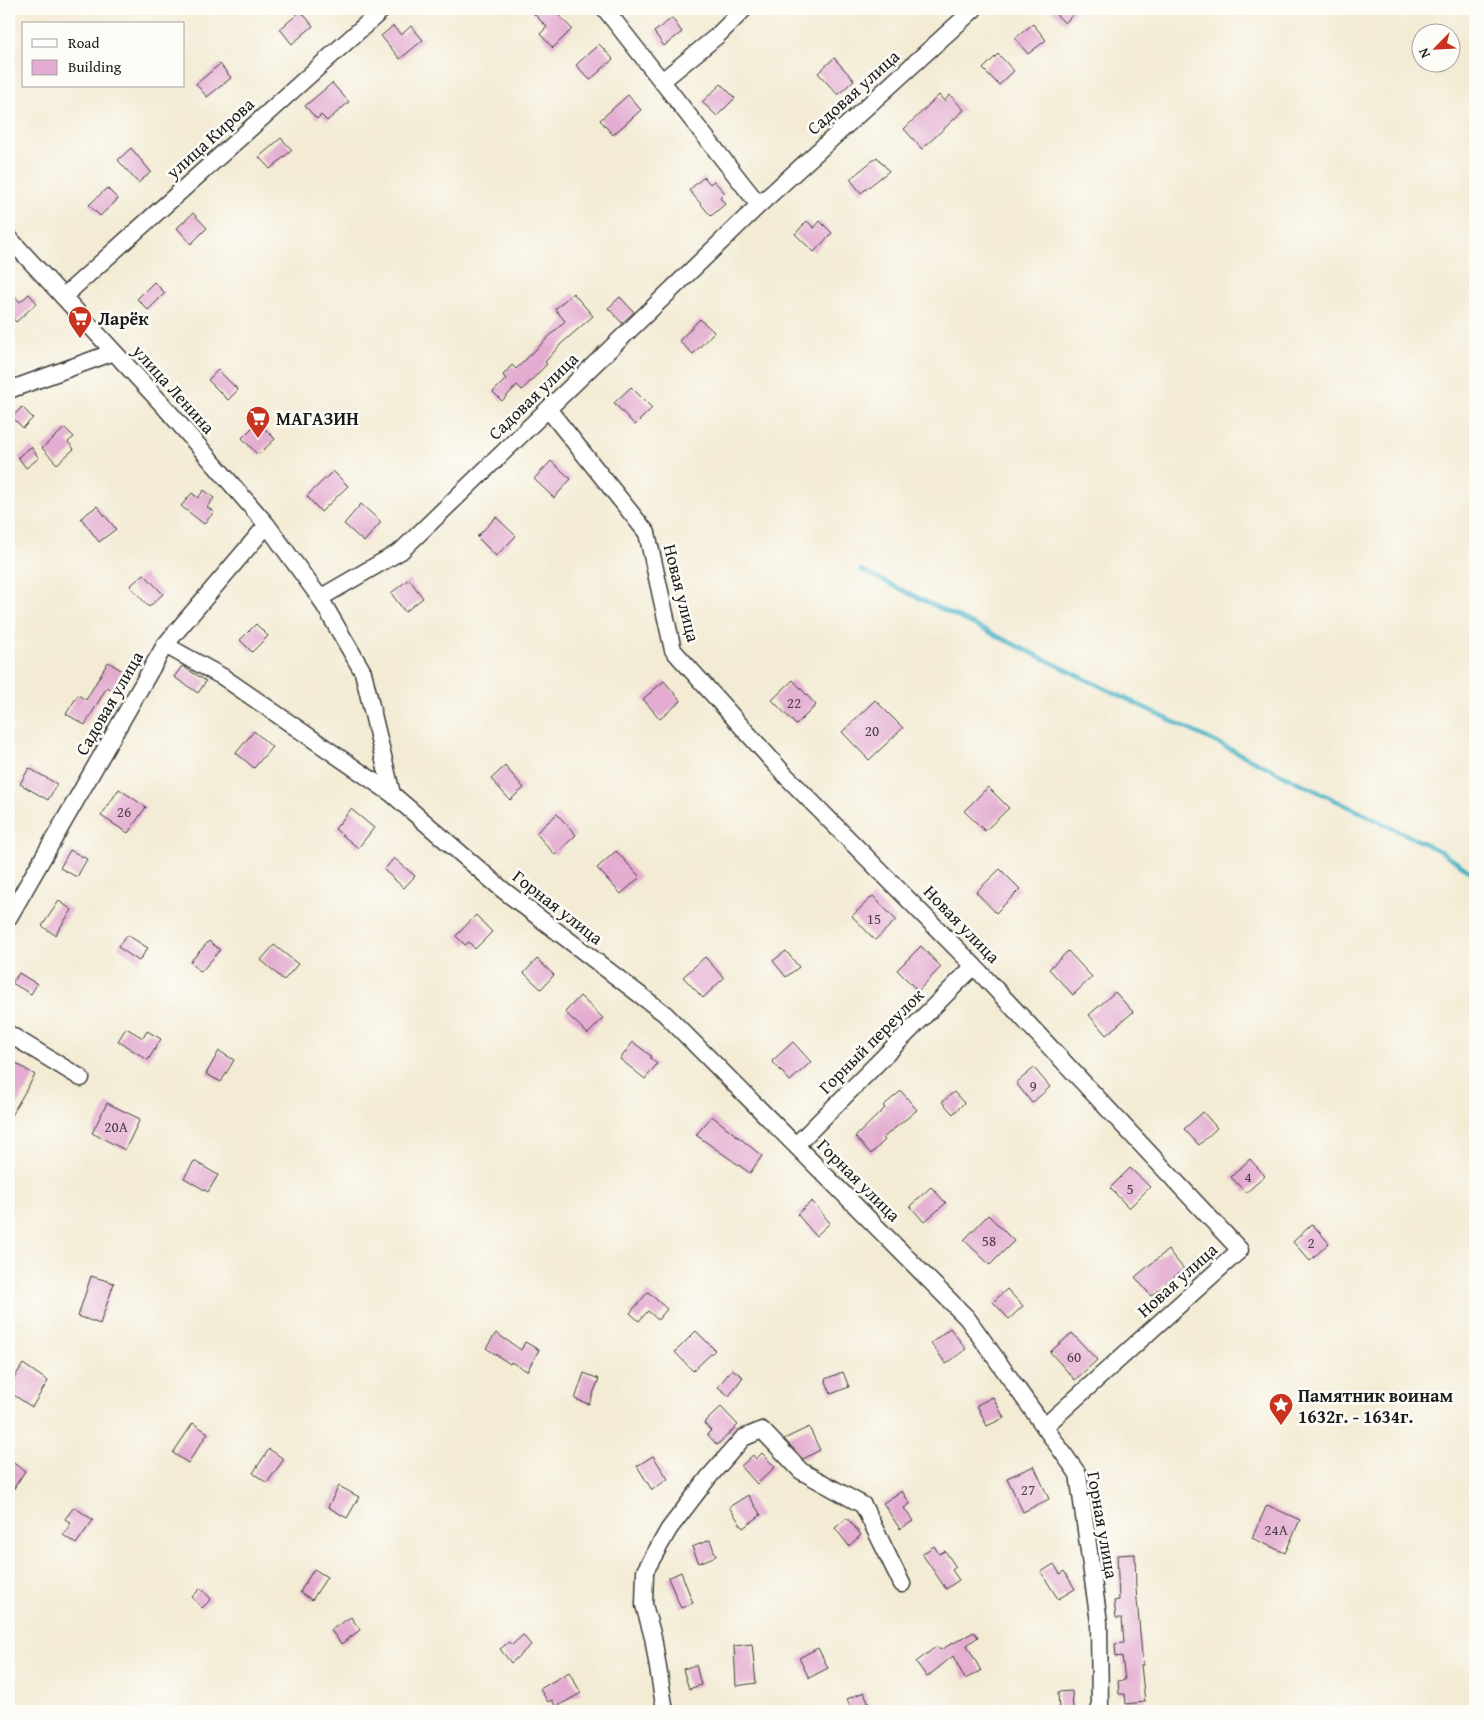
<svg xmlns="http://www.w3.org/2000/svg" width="1484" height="1720" viewBox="0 0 1484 1720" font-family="'Gentium Book Plus',serif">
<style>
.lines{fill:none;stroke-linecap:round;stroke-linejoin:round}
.stream{stroke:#48b2c6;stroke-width:4.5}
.building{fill:#e3acd0}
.minor-casing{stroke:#3c3b38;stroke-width:19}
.minor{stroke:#fff;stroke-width:16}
.labels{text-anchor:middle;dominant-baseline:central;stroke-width:5;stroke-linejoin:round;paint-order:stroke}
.number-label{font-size:15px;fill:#4e4049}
.street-label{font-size:18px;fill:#1c1c1c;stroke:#fdfcf7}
.poi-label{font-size:18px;font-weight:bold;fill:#1c1c1c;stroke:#fdfcf7;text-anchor:start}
</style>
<rect width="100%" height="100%" fill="#fdfcf7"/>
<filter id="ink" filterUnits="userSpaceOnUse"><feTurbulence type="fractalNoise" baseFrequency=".02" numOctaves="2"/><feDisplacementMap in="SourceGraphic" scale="10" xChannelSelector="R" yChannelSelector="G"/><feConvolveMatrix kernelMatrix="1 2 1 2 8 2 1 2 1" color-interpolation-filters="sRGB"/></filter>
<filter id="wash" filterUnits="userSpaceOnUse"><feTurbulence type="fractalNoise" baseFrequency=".0096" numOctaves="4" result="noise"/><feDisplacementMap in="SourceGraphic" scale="20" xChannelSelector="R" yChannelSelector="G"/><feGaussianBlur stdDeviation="1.12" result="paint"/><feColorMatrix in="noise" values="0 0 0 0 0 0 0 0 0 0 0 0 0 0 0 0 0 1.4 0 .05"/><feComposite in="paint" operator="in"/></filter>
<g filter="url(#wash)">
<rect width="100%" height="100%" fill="#f3ebd4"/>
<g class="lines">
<path class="stream" d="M861,570L1442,852L1475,875"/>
</g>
<g id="blocks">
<path class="building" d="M529,9H553L572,29L553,48L540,34L547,27Z
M1050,9H1078L1065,23Z
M301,11L313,26L292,44L280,29Z
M672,18L682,32L664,46L654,32Z
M1033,24L1046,40L1028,54L1015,38Z
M393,26L401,35L411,26L423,40L400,59L381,36Z
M599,44L613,59L590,80L576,65Z
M998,54L1014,71L999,85L983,69Z
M834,58L854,80L838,95L818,73Z
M220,64L231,78L207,97L196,84Z
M332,83L349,102L327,121L321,115L317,119L305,106Z
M721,84L735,98L717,116L702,102Z
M628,95L641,110L613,135L600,120Z
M939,95L944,101L950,95L964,110L922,149L904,129Z
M281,138L292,150L270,169L259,157Z
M131,148L151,172L138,183L118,160Z
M877,157L889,171L861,193L850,179Z
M704,177L710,184L714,181L725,193L720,198L725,204L711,216L689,190Z
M107,188L118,199L100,216L89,205Z
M193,213L207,228L191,244L177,228Z
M807,221L814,228L820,221L832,233L814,252L795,234Z
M154,282L165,293L148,310L137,299Z
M9,290L20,302L29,294L37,303L16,322L9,314Z
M573,293L593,316L561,344L545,362L547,364L522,390L517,385L502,401L493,392L506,379L503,375L512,365L516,369L565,321L555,309Z
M620,297L634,312L622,323L608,308Z
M700,319L714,332L693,354L679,341Z
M218,370L238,390L228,400L208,380Z
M631,387L652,408L635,425L614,403Z
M22,407L33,418L23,428L12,417Z
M258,422L275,439L258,455L242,438Z
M65,428L74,437L68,442L74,449L57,464L42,448Z
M31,447L39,458L26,468L18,457Z
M551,461L571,479L554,498L534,479Z
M333,471L348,486L321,512L307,496Z
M204,490L214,498L207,507L214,512L204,524L181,506L192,493L198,498Z
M361,504L381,522L364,542L344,524Z
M97,506L116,529L99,542L81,518Z
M496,517L516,536L496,556L477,537Z
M144,574L163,594L149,607L130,586Z
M409,579L423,598L405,612L391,593Z
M256,624L268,636L252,652L240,640Z
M108,662L126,673L115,692L107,687L85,725L66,714L78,695L86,700Z
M182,666L206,681L198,693L174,677Z
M793,680L816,705L796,725L772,700Z
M664,681L681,701L660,719L643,699Z
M875,700L903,728L869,760L842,732Z
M254,731L272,747L254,768L236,753Z
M505,766L524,788L510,800L491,779Z
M29,768L57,784L48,800L20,784Z
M988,787L1009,808L985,831L964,811Z
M119,789L146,807L128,833L101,816Z
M351,809L374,828L358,848L335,829Z
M557,814L576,835L555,855L536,833Z
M70,850L87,859L77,877L60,868Z
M616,851L640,877L621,894L597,868Z
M394,858L415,876L404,888L384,870Z
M1000,869L1020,889L996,913L976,892Z
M873,896L896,920L875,940L852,916Z
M59,901L72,910L55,935L42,926Z
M476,915L492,932L475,949L469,942L465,945L456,936Z
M126,936H129L148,948L139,961L118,947Z
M209,941L220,950L201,972L190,962Z
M274,945L298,964L284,980L261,960Z
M921,946L941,967L918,991L897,970Z
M786,951L799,967L786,977L773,961Z
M1068,951L1092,977L1073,995L1049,969Z
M705,957L724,978L703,998L683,977Z
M537,959L554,975L541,989L524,973Z
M19,973L37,984L31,994L12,983Z
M1115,992L1133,1012L1106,1035L1089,1015Z
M580,996L603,1018L588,1034L565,1012Z
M126,1028L143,1038L147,1031L161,1039L148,1060L118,1041Z
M633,1042L651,1056L650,1058L657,1064L645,1079L620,1059Z
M793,1042L811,1062L790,1081L772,1061Z
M219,1051L234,1060L221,1082L206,1074Z
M9,1059L35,1075L9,1119Z
M1034,1068L1050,1087L1032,1103L1016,1083Z
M901,1091L917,1110L883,1138L885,1140L871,1154L855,1137L885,1108L883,1106Z
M954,1092L964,1103L953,1114L942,1102Z
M107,1103L140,1119L125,1150L92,1133Z
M1203,1112L1217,1128L1199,1145L1184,1129Z
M712,1116L762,1156L750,1173L696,1135Z
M1250,1159L1265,1176L1246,1193L1231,1177Z
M194,1161L218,1175L208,1192L184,1178Z
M1130,1168L1150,1187L1129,1208L1110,1188Z
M931,1187L946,1203L924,1222L910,1206Z
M812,1201L830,1223L816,1236L797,1214Z
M988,1215L1014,1241L990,1265L964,1240Z
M1312,1224L1329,1243L1310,1261L1293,1242Z
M1168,1250L1184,1269L1151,1296L1135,1277Z
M91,1276L114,1283L100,1324L78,1316Z
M1007,1289L1023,1306L1009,1319L993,1302Z
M648,1292L667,1309L658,1320L648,1311L639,1321L630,1313Z
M950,1328L966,1349L946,1364L931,1343Z
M696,1331L715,1350L693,1371L675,1352Z
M496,1333L521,1350L525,1342L539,1350L527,1371L511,1362L510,1364L486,1348Z
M1072,1333L1097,1360L1075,1380L1050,1352Z
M23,1364L48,1381L32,1407L9,1392V1386Z
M732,1369L743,1377L729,1396L718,1387Z
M843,1372L849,1387L831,1394L825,1379Z
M584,1373L599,1379L589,1404L575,1399Z
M993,1397L1004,1418L987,1426L977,1405Z
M721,1407L738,1425L717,1445L707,1434L711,1431L704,1423Z
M193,1423L208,1433L188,1463L173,1453Z
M809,1427L820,1450L803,1459L784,1439Z
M269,1449L284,1459L267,1483L253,1473Z
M762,1453L775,1467L757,1484L741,1466L753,1455L756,1459Z
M653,1456L668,1479L652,1490L637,1466Z
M9,1460L25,1471L9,1496Z
M1034,1466L1049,1499L1023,1512L1007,1478Z
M339,1486L359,1497L347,1518L328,1507Z
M902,1491L910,1504L904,1508L913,1521L900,1529L883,1503Z
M748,1495L761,1515L743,1528L729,1507Z
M1267,1505L1300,1520L1285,1553L1252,1538Z
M74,1507L93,1520L76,1544L63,1535L71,1523L65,1519Z
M847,1518L861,1535L849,1546L835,1528Z
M710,1540L716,1556L699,1563L692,1547Z
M934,1546L939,1554L945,1551L956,1567L952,1570L959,1580L946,1589L922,1554Z
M1135,1554L1136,1589L1143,1665H1141L1145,1702L1126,1704L1125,1694H1119L1118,1681L1125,1680L1122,1656L1116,1657L1115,1644L1124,1643L1122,1618H1116L1114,1601L1119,1600L1117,1555Z
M1054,1564L1060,1574L1064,1571L1075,1589L1058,1599L1041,1572Z
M314,1569L327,1577L312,1600L300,1592Z
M681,1572L693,1603L681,1608L668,1578Z
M201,1588L211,1599L202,1608L192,1597Z
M351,1617L360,1630L341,1644L331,1630Z
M974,1632L978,1637L967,1645L981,1671L965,1679L953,1656L927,1677L916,1662L937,1646L940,1650Z
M523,1635L531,1645L511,1663L500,1649L509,1642L512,1645Z
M752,1644L756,1683L736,1686L734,1646Z
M818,1648L828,1668L809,1678L799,1658Z
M696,1665L701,1685L689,1689L683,1669Z
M569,1672L581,1693L556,1707L552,1700L548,1702L540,1689Z
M1072,1691L1073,1711H1059L1058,1692Z
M864,1692L872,1711H852L847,1699Z"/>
</g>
</g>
<g filter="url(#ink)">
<use href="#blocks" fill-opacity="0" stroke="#3c3b38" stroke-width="1"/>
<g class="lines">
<defs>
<path id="minor" d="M605,9L759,205
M662,81L717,36L744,9
M9,238L162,404L267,525L320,598L363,672L392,794
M63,297L383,9
M9,390L114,352
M548,409L647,533L673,650L786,776L974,966L1240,1250L1044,1427
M320,598L401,551L759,205L974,9
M165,645L223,677L392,794L503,890L665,1014L967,1318L1078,1474L1099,1622L1100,1711
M9,917L165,645L267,525
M9,1034L81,1078
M796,1145L974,966
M665,1711L653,1637L644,1605L645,1571L669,1529L708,1478L743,1438L762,1430L801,1471L863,1505L902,1584"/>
</defs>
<use href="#minor" class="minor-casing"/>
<use href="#minor" class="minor"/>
</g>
</g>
<defs>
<symbol id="supermarket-pin" viewBox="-11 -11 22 30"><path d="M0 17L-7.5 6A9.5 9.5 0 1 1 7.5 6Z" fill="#c8321e" stroke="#fdfcf7"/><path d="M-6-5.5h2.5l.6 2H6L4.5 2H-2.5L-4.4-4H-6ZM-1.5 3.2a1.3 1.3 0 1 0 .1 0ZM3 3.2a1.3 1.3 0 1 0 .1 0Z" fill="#fff"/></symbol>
<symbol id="sight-pin" viewBox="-11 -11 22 30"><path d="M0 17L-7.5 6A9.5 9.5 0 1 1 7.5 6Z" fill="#c8321e" stroke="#fdfcf7"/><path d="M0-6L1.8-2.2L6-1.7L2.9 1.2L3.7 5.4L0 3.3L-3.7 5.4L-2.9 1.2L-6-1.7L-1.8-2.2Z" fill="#fff"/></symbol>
</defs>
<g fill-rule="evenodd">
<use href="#supermarket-pin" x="66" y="304" width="28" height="38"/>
<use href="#supermarket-pin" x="244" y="404" width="28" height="38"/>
<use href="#sight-pin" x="1267" y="1391" width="28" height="38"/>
</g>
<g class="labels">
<g class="number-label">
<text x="794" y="702">22</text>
<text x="872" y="730">20</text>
<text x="124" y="811">26</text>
<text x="874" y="918">15</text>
<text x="1033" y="1085">9</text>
<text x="116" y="1126">20А</text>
<text x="1248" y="1176">4</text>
<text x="1130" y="1188">5</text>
<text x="989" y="1240">58</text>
<text x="1311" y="1242">2</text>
<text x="1074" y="1356">60</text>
<text x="1028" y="1489">27</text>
<text x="1276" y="1529">24А</text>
</g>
<g class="street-label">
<text transform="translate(853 92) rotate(-42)">Садовая улица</text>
<text transform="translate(210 138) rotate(-42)">улица Кирова</text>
<text transform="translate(174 389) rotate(48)">улица Ленина</text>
<text transform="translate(533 396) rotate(-44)">Садовая улица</text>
<text transform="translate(682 593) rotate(76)">Новая улица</text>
<text transform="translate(109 703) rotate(-60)">Садовая улица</text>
<text transform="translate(558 907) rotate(38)">Горная улица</text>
<text transform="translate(962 924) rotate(46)">Новая улица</text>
<text transform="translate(871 1041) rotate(-45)">Горный переулок</text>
<text transform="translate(859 1180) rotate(45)">Горная улица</text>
<text transform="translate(1177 1280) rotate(-42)">Новая улица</text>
<text transform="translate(1103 1525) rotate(80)">Горная улица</text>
</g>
<g class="poi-label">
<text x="98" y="318">Ларёк</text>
<text x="276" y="418">МАГАЗИН</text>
<text x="1298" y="1395">Памятник воинам<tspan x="1298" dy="21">1632г. - 1634г.</tspan></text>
</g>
</g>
<rect width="1484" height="1720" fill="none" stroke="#fdfcf7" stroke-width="30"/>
<rect x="22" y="22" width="162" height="65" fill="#fdfcf7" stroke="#a3a29f"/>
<rect x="32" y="39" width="25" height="8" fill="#ffffff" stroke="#a3a29f"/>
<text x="68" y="48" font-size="15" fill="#1c1c1c">Road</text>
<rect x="32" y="60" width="25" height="15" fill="#e3acd0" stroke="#a3a29f"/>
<text x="68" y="72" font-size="15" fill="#1c1c1c">Building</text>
<g transform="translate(1436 48) rotate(246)"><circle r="24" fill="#fdfcf7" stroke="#a3a29f"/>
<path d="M0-4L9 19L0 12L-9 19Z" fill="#c8321e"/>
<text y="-8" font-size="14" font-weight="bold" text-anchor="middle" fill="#1c1c1c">N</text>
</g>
</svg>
